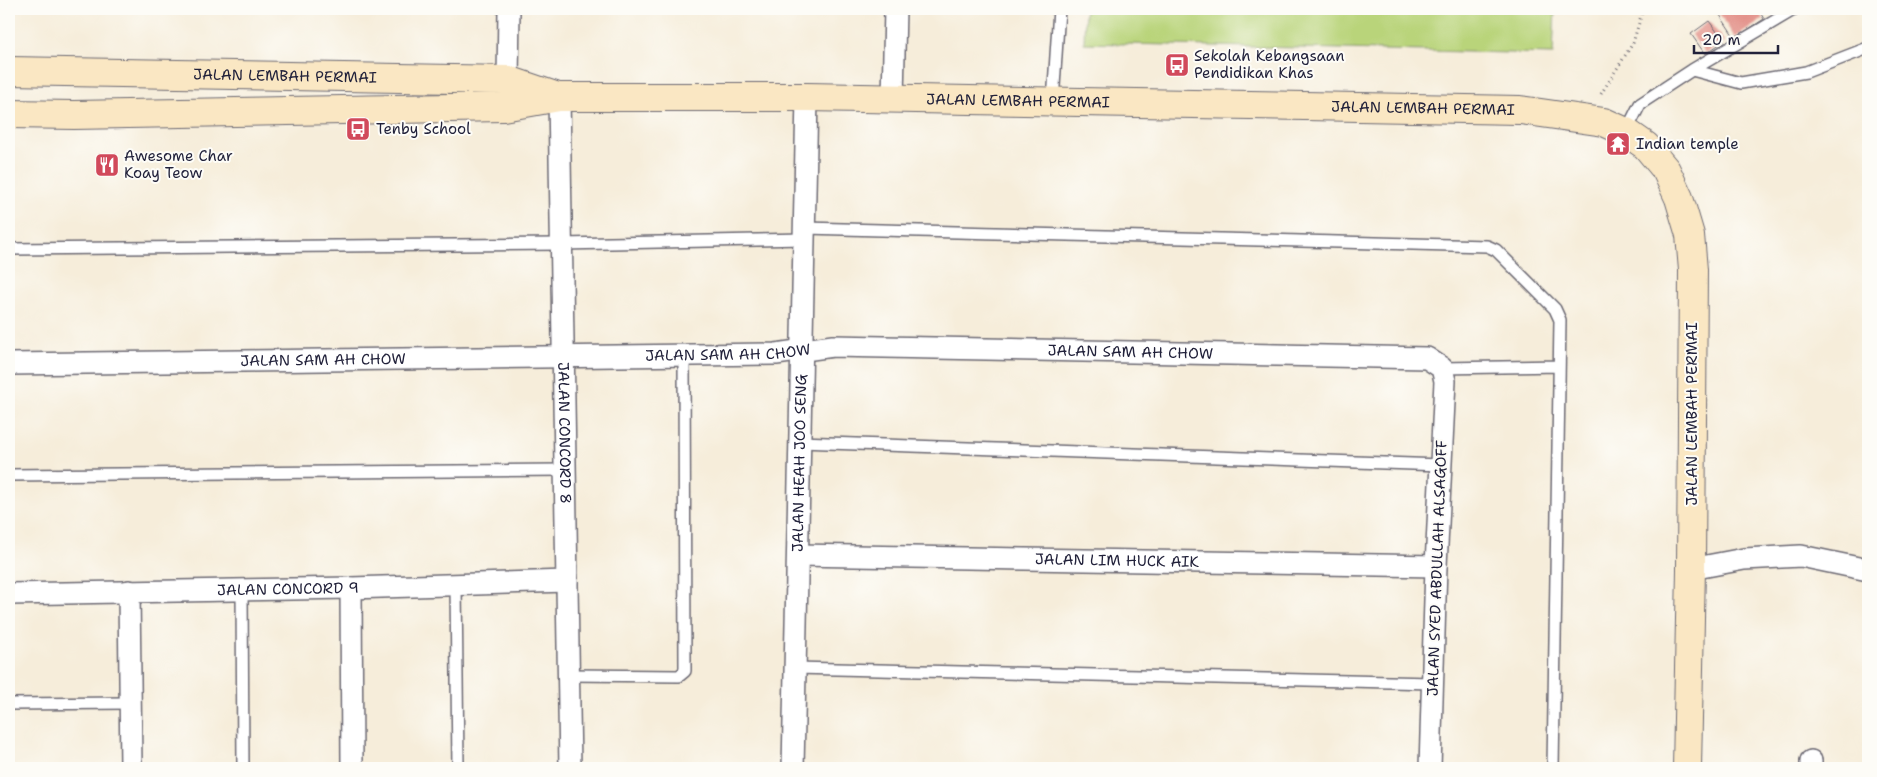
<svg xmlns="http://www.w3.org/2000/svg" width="1877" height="777" viewBox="0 0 1877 777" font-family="'Shantell Sans',sans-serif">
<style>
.green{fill:#b9d47a;stroke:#6e7b5a}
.building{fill:#e28d85}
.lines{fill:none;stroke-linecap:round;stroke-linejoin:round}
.lane-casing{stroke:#6c6973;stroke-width:14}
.street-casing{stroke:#6c6973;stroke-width:24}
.secondary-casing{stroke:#6c6973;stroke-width:30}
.path{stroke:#6c6973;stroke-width:3;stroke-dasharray:1 4;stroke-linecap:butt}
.lane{stroke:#fff;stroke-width:11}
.street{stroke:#fff;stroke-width:21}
.secondary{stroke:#fae7c3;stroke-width:28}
.labels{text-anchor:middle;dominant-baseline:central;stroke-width:4;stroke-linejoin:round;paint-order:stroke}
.poi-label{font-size:15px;fill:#22223b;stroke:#fdfcf7;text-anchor:start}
.street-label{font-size:15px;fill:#22223b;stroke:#fdfcf7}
</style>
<rect width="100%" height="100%" fill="#fdfcf7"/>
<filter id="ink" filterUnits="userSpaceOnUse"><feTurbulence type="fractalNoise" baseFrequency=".02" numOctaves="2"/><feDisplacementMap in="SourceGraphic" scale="10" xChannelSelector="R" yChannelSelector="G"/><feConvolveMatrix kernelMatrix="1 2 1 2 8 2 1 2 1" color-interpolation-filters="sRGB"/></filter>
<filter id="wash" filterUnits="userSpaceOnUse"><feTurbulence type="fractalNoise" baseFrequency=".0096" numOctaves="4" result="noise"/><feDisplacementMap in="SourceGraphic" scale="20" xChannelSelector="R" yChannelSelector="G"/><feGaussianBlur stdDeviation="1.12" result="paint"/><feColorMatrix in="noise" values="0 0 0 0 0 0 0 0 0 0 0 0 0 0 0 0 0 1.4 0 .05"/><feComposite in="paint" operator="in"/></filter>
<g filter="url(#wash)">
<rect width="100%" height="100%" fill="#f6edda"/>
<path class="green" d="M1085,9H1555L1553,54L1084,43Z"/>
<g id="blocks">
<path class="building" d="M1716,9H1758L1764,19L1735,38Z
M1709,21L1724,41L1705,54L1691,34Z"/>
</g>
</g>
<g filter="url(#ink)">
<use href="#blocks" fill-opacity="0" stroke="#6c6973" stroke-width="1"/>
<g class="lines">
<defs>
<path id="lane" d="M1692,70L1741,83L1806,72L1868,48
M1053,102L1059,9
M1626,132L1640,104L1692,70L1795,9
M805,228L1487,246L1496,250L1555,309L1560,320L1553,768
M9,249L562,244L804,239
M1442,368L1559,366
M800,442L1441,465
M9,475L565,470
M456,585L458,768
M242,590L243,768
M795,668L1432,683
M568,675L679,676L685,671L684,355
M9,704L130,703"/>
<g id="street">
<path d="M508,80L509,9"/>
<path id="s1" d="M559,97L570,768"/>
<path d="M893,98L895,9"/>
<path id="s2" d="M9,364L776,354L833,346L1427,358L1442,368L1445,381L1436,566L1430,768"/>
<path id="s3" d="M798,555L1436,566"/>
<path d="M1691,569L1744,559L1801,556L1868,570"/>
<path d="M351,588L352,768"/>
<path d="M129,591L131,768"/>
<path id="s4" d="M9,594L351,588L567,581"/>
<path d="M1811,761V768"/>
<path id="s5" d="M793,768L807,97"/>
</g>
<g id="secondary">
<path id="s6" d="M9,71L508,80L555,96"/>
<path id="s7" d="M9,114L74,115L503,107L559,97H807L1520,110L1604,122L1626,132L1646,146L1666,170L1679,198L1690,235L1693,270L1691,569L1687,768"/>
</g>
</defs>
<use href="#lane" class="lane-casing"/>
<use href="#street" class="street-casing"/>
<use href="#secondary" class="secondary-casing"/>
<path class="path" d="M1601,94L1633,43L1643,9"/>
<use href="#lane" class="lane"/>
<use href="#street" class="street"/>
<use href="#secondary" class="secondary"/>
</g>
</g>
<defs>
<symbol id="bus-square" viewBox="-11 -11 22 22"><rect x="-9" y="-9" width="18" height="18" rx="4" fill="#d1495b" stroke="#fdfcf7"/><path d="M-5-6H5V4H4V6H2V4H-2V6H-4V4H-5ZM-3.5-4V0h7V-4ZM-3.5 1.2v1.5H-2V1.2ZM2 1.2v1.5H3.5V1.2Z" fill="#fff"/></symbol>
<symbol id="temple-square" viewBox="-11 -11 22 22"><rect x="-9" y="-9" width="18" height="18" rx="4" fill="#d1495b" stroke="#fdfcf7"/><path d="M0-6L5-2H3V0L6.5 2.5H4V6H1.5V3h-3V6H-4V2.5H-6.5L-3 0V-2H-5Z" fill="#fff"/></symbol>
<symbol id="restaurant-square" viewBox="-11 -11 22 22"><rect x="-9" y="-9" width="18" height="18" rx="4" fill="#d1495b" stroke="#fdfcf7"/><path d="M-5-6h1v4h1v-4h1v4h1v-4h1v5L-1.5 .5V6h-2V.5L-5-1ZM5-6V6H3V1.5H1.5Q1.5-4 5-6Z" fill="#fff"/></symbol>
</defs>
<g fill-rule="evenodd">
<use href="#bus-square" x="1163" y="51" width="28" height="28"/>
<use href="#bus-square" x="344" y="115" width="28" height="28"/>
<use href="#temple-square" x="1604" y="130" width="28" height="28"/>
<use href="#restaurant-square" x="93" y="151" width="28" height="28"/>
</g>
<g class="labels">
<g class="poi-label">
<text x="1194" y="56">Sekolah Kebangsaan<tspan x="1194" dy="17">Pendidikan Khas</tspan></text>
<text x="376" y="129">Tenby School</text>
<text x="1636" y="144">Indian temple</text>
<text x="124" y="156">Awesome Char<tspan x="124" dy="17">Koay Teow</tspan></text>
</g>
<g class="street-label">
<text stroke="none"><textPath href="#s6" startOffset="276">JALAN LEMBAH PERMAI</textPath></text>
<text stroke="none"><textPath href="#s7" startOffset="1010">JALAN LEMBAH PERMAI</textPath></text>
<text stroke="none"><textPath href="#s7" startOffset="1415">JALAN LEMBAH PERMAI</textPath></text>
<text stroke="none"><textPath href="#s2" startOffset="719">JALAN SAM AH CHOW</textPath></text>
<text stroke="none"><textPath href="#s2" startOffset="1122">JALAN SAM AH CHOW</textPath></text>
<text stroke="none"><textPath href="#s2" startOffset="314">JALAN SAM AH CHOW</textPath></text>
<text transform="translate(1692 414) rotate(-90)">JALAN LEMBAH PERMAI</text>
<text stroke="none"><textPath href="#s1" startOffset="336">JALAN CONCORD 8</textPath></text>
<text stroke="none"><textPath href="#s5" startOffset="305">JALAN HEAH JOO SENG</textPath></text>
<text stroke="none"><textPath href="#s3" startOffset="319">JALAN LIM HUCK AIK</textPath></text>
<text transform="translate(1437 568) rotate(-88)">JALAN SYED ABDULLAH ALSAGOFF</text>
<text stroke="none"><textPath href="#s4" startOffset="279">JALAN CONCORD 9</textPath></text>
</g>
</g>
<rect width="1877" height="777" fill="none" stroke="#fdfcf7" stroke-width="30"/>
<path d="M1694 45v8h84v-8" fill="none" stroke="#22223b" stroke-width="2.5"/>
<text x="1702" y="45" font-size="15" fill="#22223b" stroke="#fdfcf7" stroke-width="4" paint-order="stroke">20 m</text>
</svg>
